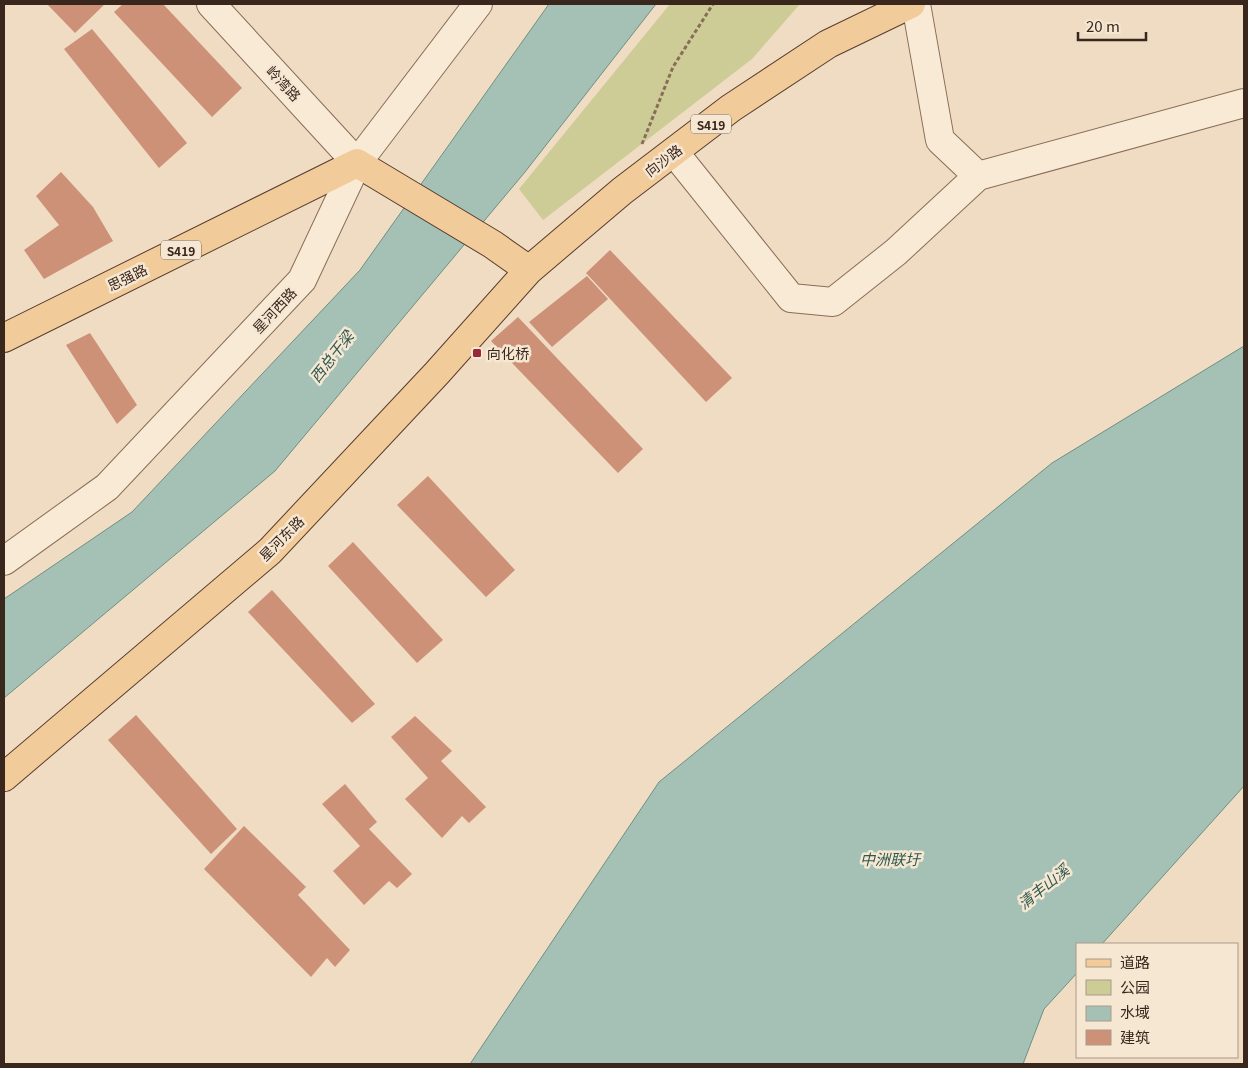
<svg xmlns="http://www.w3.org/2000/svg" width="1248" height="1068" viewBox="0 0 1248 1068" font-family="Georgia,'Noto Sans SC',serif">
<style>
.green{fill:#cdcc96}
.water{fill:#a5c1b5;stroke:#6c9082}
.building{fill:#cd9178}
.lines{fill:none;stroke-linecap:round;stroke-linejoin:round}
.minor-casing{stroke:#896d59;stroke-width:30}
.major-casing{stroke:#573c2e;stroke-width:30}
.path{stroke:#896d59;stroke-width:3;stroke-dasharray:4 2.5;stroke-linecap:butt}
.minor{stroke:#f9ead6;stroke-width:28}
.major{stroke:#f2cb9a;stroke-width:28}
.poi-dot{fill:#992838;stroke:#f6e7d2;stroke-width:2}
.labels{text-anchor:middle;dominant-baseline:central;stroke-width:5;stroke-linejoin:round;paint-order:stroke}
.shield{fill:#f6e7d2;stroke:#726154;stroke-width:1}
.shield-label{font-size:12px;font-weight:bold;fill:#39271e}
.street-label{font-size:14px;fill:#39271e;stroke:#f6e7d2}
.poi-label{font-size:14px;fill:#39271e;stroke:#f6e7d2;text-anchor:start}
.water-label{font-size:15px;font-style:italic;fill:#2d5950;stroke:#f6e7d2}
</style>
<rect width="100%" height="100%" fill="#efdcc3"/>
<path class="green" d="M670,4H800L752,59L543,220L519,189Z"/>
<path class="water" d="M549,4H656L525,172L275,471L4,698V599L132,512L360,270Z
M1244,346V786L1102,944H1077V973L1044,1009L1023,1064H470L659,782L1052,463Z"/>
<path class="building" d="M47,4H105L75,33Z
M123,4H163L242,88L212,117L114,12Z
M92,29L187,143L159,168L64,49Z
M61,172L93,207L113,241L44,279L24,250L59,225L36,196Z
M610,250L732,378L706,402L586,273Z
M587,276L608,299L552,347L529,322Z
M518,317L643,449L618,473L491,341Z
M90,333L137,405L117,424L66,345Z
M428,476L515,570L486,597L397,505Z
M353,542L443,640L417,663L328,566Z
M272,590L375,704L352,723L248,612Z
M136,715L237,829L211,854L108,740Z
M415,716L452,751L441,761L486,807L469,823L462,816L442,838L405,799L428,778L391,737Z
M345,784L377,822L369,829L412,874L397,888L389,881L364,905L333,871L360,846L322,804Z
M244,826L306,887L298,895L350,950L335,967L327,958L311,977L204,869Z"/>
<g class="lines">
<defs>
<path id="minor" d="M211,4L357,163
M916,4L940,140L978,176
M674,152L791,298L833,302L896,252L978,176L1244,103
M4,561L107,487L302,280L357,163L478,4"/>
<path id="major" d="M4,338L357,163L492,244L529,270
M4,777L270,551L437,373L529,270L622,191L731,108L828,44L911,4"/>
</defs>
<use href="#minor" class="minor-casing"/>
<use href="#major" class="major-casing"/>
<path class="path" d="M642,144L673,67L713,4"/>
<use href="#minor" class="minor"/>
<use href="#major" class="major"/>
</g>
<rect class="poi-dot" x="472" y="348" width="10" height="10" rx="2.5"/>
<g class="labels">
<g class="shield">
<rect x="691" y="114.5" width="40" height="19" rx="4"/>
<rect x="161" y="240.5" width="40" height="19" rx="4"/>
</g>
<g class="shield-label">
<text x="711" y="124">S419</text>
<text x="181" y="250">S419</text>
</g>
<g class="street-label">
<text transform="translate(284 83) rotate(47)">岭湾路</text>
<text transform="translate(663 160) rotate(-37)">向沙路</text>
<text transform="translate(127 277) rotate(-26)">思强路</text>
<text transform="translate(274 310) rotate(-47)">星河西路</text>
<text transform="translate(281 538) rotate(-45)">星河东路</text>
</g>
<g class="poi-label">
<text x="487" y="353">向化桥</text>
</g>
<g class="water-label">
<text transform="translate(331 356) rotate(-52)">西总干梁</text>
<text x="890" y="858">中洲联圩</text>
<text transform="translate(1043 886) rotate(-39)">清丰山溪</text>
</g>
</g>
<rect width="1248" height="1068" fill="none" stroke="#39271e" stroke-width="10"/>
<rect x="1076" y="943" width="162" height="115" fill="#f6e7d2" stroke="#aa9a8a"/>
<rect x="1086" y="959" width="25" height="8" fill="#f2cb9a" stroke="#aa9a8a"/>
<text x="1120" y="968" font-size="15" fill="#39271e">道路</text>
<rect x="1086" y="980" width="25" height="15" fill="#cdcc96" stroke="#aa9a8a"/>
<text x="1120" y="993" font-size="15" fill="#39271e">公园</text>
<rect x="1086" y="1006" width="25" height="15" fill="#a5c1b5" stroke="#aa9a8a"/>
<text x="1120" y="1018" font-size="15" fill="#39271e">水域</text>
<rect x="1086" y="1030" width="25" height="15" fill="#cd9178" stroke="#aa9a8a"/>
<text x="1120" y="1043" font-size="15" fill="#39271e">建筑</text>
<path d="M1078 32v8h68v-8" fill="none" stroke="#39271e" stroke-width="2.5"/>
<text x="1086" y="32" font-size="15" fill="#39271e" stroke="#f6e7d2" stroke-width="4" paint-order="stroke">20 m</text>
</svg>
